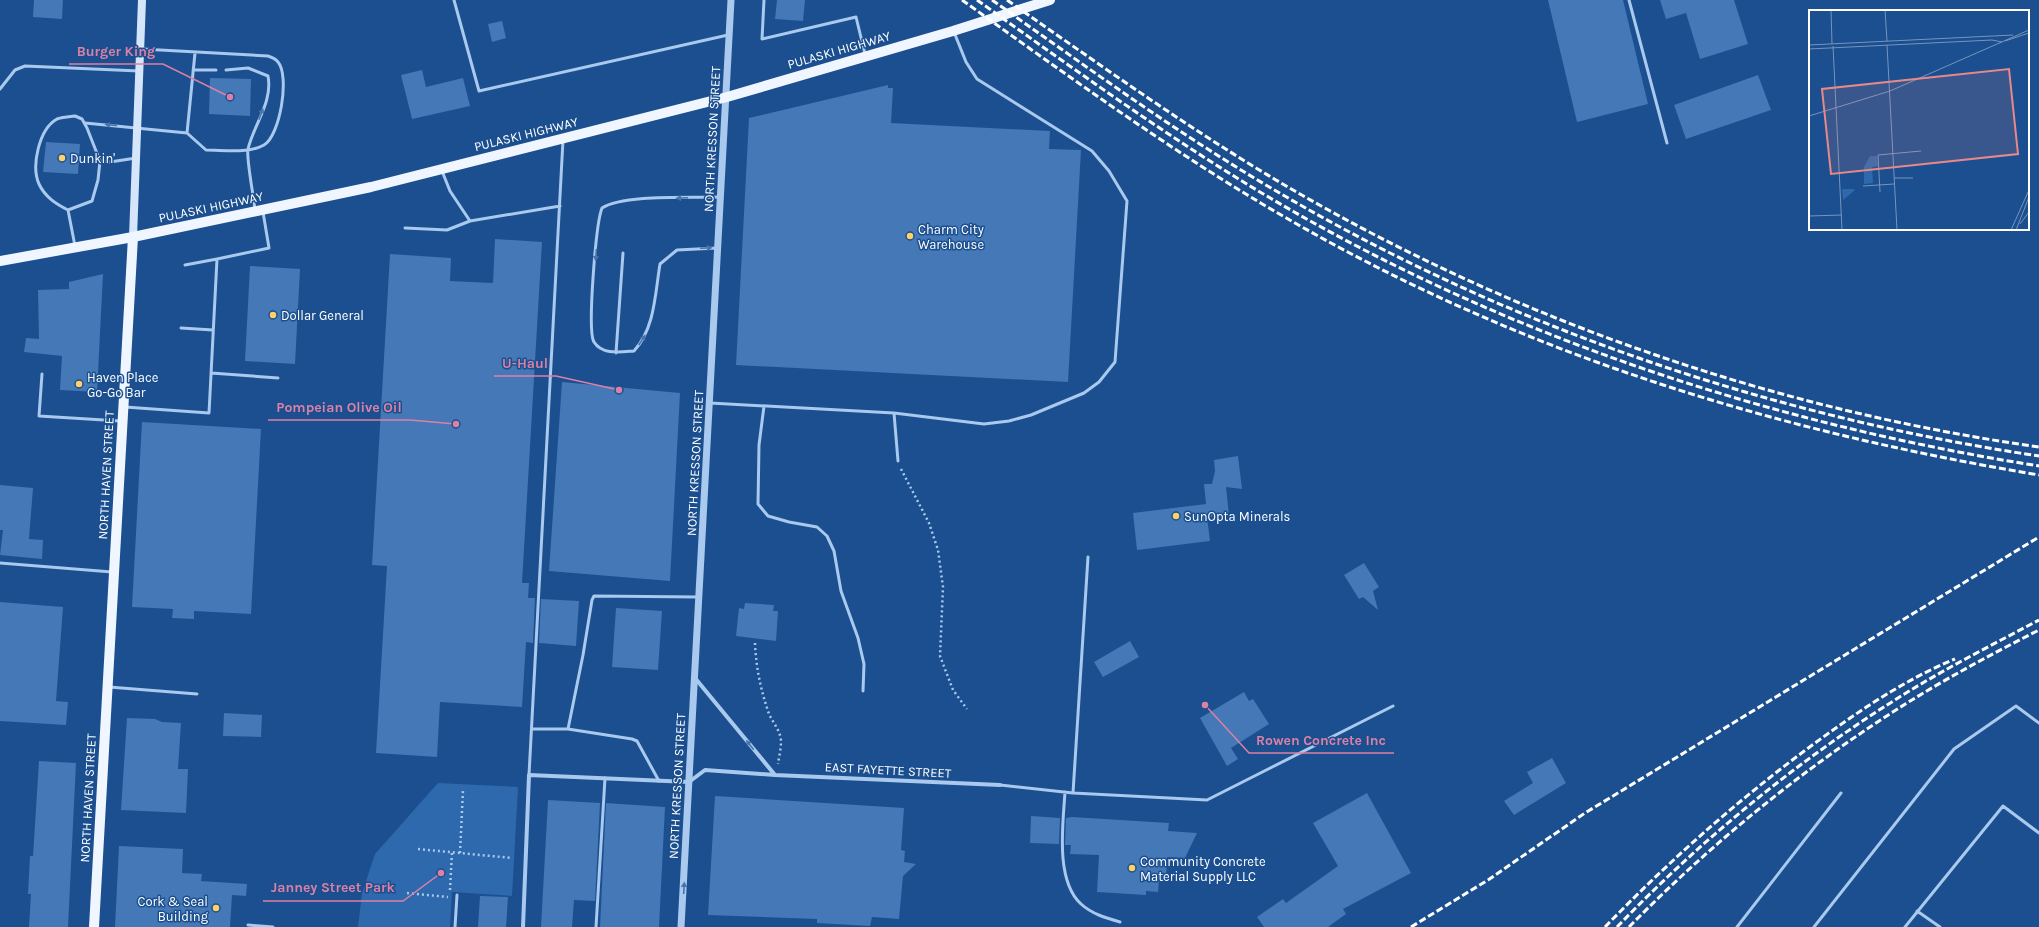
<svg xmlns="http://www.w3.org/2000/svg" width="2039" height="927" viewBox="0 0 2039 927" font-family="Karla,sans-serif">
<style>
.green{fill:#2e69ad}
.building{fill:#4478b7}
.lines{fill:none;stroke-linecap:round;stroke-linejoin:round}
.path{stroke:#a9c9ee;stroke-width:2.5;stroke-dasharray:2 3;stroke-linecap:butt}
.service{stroke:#a9c9ee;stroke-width:3}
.minor{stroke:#a9c9ee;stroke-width:4}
.tertiary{stroke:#a9c9ee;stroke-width:7}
.secondary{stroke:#d6e6fa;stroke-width:8}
.primary{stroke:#f0f6ff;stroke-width:10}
.rail{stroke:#fff;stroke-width:3;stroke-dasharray:7 3;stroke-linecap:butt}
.oneway{fill:#4674ac}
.poi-dot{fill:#ffd166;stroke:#1b4f8f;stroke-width:1.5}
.labels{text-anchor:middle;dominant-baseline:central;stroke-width:3;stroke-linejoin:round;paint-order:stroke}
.street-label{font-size:13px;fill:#fff;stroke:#1b4f8f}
.poi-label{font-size:13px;fill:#fff;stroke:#1b4f8f;text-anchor:start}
.inset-road{fill:none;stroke:#7695bc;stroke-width:1}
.view{fill:#e88989;fill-opacity:0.15;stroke:#e88989;stroke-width:2}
.inset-edge{fill:none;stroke:#fff;stroke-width:2}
.leader{fill:none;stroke:#dd80a5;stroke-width:1.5}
.callout-dot{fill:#dd80a5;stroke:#1b4f8f;stroke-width:1.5}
.callout-label{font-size:14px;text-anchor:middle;font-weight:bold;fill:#dd80a5;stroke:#1b4f8f;stroke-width:3;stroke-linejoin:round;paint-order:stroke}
</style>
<rect width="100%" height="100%" fill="#1b4f8f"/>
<path class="green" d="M438,783L518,787L512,896L452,892L450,927H358L362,893L375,854Z"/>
<path class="building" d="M34,0H63L62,19L33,17Z
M777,0H805L803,21L775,19Z
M1548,0H1623L1648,104L1577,122Z
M1660,0H1734L1748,44L1700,59L1686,13L1666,19Z
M502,21L506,38L492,42L488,24Z
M422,70L426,87L463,78L470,106L412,119L401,75Z
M1758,75L1771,110L1686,139L1674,105Z
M210,78L251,79L250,116L209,114Z
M888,85V88H893L891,123L1050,131L1049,149L1081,150L1068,382L736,365L749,118Z
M46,142L80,144L78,174L43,172Z
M495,239L542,242L522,583H529L528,598H535L533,643L526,642L522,707L440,702L437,757L376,753L387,566L372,565L390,254L451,258L450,281L493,283Z
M250,266L300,269L295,364L245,361Z
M103,274L97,392L60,390L62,356L24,352L26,338L39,339L38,290L69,289V282Z
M562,382L680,393L670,581L549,571Z
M142,422L261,429L251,614L194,611V619L172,618L173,609L132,607Z
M1238,456L1242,489L1226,487L1229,515L1207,517L1210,541L1137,550L1133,513L1206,504L1204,484H1212L1215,471L1214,460Z
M0,485L33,488L29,539L43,540L42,559L0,555L3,530H0Z
M1364,563L1379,587L1373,591L1378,610L1363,597L1359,599L1344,575Z
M541,599L579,601L576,646L539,643Z
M0,602L63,607L56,701L68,702L66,725L0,721Z
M745,603L774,605L773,611H778L776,641L736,636L739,608L744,609Z
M616,608L662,611L658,670L612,667Z
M1130,641L1139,657L1103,677L1094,662Z
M1244,692L1249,701L1253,699L1269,724L1231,748L1238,759L1227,766L1200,718Z
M224,713L262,715L261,737L223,736Z
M127,718L155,719L162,722L181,723L178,769H188L186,813L121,810Z
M1552,758L1566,783L1514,815L1504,801L1533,783L1527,772Z
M39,761L76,763L68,927H29L31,894H28L30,856H33Z
M1367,793L1411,873L1343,909L1346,914L1328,927H1264L1257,917L1283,899L1286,903L1338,866L1313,823Z
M715,796L904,808L901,850L905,851L904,862L916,864L903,876L899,919L872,917L870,926L817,923V919L708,915Z
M548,800L600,803L595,901L574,900L572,927H541Z
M606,803L665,807L659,927H600Z
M1031,816L1060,818L1059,844L1030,843Z
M1072,817L1169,823L1168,831L1197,833L1185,858L1167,857L1166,880H1159L1158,892L1146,891V895L1097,892L1099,855L1070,854L1071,845H1065L1066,818Z
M119,846L183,849L182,873L202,874L201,881L247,884L246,896L232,895L230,927H115Z
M480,896L508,897L506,927H478Z"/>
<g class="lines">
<path class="path" d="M901,469L929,523L938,550L943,587L940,656L953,690L967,709
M755,643C756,668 761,691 769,714C773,723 781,731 781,742C781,749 779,757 778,764
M418,849L512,858
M460,853L463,790
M450,890L452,852
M407,893L448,897"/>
<path class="service" d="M454,0L479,91L728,35
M764,0L762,39L856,17L865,54
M1629,0L1667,143
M193,70H216
M226,70L248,68L268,76C273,102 254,124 248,149C246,158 254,198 255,210
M0,89L15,70L25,66L139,71
M75,116L82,119L87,128L100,161L98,180L92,201L68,210C56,204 45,197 39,184C31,166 39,129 57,119C62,117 69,117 75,116Z
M85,123L187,133L206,150C224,150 248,154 264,145C280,136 290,76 278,62C276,59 271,57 268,56L142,49
M187,133L195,53
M100,161L110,162L136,158
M442,171L450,191L470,221
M68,210L75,246
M405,228L447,230L470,221L560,206
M717,248L677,250L660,264C655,294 655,328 634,351C620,352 602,355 594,342C587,331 596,223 602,208C623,194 691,198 719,197
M185,265L217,259
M181,328L213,330
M616,353L623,253
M211,373L278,378
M42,374L39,416L120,421
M710,403L894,413L984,424L1009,421L1031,415L1084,393L1099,382L1115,362L1127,201L1109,171L1092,151L977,79L966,62L954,32
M764,406L759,445L758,504L768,516L789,522L817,527L827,536L834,551L841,591L858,638L864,664L863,691
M125,407L209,413L217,259L269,248L263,212
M894,413L898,461
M0,563L112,572
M109,687L197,694
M532,729H568L583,655L592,600L594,596L698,597
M568,729L632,739L637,741L659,781
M529,775L563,140
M1000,785L1073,793L1207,800L1393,706
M1065,792C1063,824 1055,880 1081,904C1092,914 1106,918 1120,922
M1073,793L1088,557
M1917,911L1940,927
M248,925L273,927
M455,927L457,895
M596,927L605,778
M1737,927L1841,793
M1814,927L1954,749L2016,706L2039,723
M1905,927L2003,806L2039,833"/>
<path class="minor" d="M695,678L775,775
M523,927L529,775L689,782L705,770L775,775L1000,785"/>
<path class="tertiary" d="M681,927L731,0"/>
<path class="secondary" d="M133,237L142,0"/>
<path class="primary" d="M0,261L133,237L371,187L727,97L953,31L1050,0
M94,927L133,237"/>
<path class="rail" d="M962,0C1071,78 1179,157 1295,223C1528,356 1775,431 2039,475
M977,0C1081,74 1185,150 1296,213C1525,343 1779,425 2039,466
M992,0C1084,65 1174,131 1271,188C1506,327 1769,416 2039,456
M1007,0C1106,69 1203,139 1307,198C1532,326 1783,411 2039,447
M1411,927L1488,880L1585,813L2039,537
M1605,927C1670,860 1739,799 1815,743C1859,711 1904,680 1955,659
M1617,927C1701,840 1796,762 1898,698C1944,669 1992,645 2039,620
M1629,927C1705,850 1788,781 1879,721C1930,687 1984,658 2039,630"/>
</g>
<defs><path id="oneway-solid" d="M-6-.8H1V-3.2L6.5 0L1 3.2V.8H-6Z"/></defs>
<g class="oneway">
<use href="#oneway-solid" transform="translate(261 114) rotate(-69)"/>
<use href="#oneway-solid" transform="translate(111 125) rotate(-176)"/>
<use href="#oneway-solid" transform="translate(682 198) rotate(178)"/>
<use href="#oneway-solid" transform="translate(706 248) rotate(-3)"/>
<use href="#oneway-solid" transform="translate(596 255) rotate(94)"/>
<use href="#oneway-solid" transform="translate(642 340) rotate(-57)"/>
<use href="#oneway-solid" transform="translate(750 745) rotate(-129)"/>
<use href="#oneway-solid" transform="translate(684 888) rotate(-87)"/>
</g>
<g class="poi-dot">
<circle cx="62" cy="158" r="4"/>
<circle cx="910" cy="236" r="4"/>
<circle cx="273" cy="315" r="4"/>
<circle cx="79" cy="384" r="4"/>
<circle cx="1176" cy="516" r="4"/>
<circle cx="1132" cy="868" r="4"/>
<circle cx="216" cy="908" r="4"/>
</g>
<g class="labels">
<g class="street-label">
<text transform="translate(839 50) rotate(-16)">PULASKI HIGHWAY</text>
<text transform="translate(526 134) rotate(-14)">PULASKI HIGHWAY</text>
<text transform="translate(712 139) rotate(-87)">NORTH KRESSON STREET</text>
<text transform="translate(211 207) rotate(-12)">PULASKI HIGHWAY</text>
<text transform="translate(695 463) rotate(-87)">NORTH KRESSON STREET</text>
<text transform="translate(106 475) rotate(-87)">NORTH HAVEN STREET</text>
<text transform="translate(888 770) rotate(3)">EAST FAYETTE STREET</text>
<text transform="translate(677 786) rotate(-87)">NORTH KRESSON STREET</text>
<text transform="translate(88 798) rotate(-87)">NORTH HAVEN STREET</text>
</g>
<g class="poi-label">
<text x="70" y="158">Dunkin'</text>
<text x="918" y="229">Charm City<tspan x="918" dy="15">Warehouse</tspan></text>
<text x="281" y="315">Dollar General</text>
<text x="87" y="377">Haven Place<tspan x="87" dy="15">Go-Go Bar</tspan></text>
<text x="1184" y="516">SunOpta Minerals</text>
<text x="1140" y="861">Community Concrete<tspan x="1140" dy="15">Material Supply LLC</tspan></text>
<text x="208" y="901" text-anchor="end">Cork &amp; Seal<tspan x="208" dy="15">Building</tspan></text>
</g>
</g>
<g transform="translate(1809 10)">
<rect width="220" height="220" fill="#1b4f8f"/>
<path d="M61,146H68L69,156L63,157L64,173L55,174V157ZM33,179H44L46,180L34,190Z" fill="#2e69ad"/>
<path class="inset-road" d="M22,0L23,34M76,0L78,31M196,31L220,23M0,35L204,25M78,35L88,220M24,36L33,220M0,39L183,30L193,32M0,106L81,81L220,20M85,168H104M54,176L85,174M71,182L69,145L112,141M0,206L33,205M211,214L220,202M202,220L220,180M207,220L220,187"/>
<path class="view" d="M200,59L209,144L22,164L13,79Z"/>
<rect width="220" height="220" class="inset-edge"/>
</g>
<path class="leader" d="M230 97L163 64H69M619 390L556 376H494M456 424L410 420H268M1205 705L1249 753H1394M441 873L403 901H263"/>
<g class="callout-dot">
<circle cx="230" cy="97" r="4"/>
<circle cx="619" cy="390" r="4"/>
<circle cx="456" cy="424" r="4"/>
<circle cx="1205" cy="705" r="4"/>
<circle cx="441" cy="873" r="4"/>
</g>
<g class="callout-label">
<text x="116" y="56">Burger King</text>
<text x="525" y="368">U-Haul</text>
<text x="339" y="412">Pompeian Olive Oil</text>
<text x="1321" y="745">Rowen Concrete Inc</text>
<text x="333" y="892">Janney Street Park</text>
</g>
</svg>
